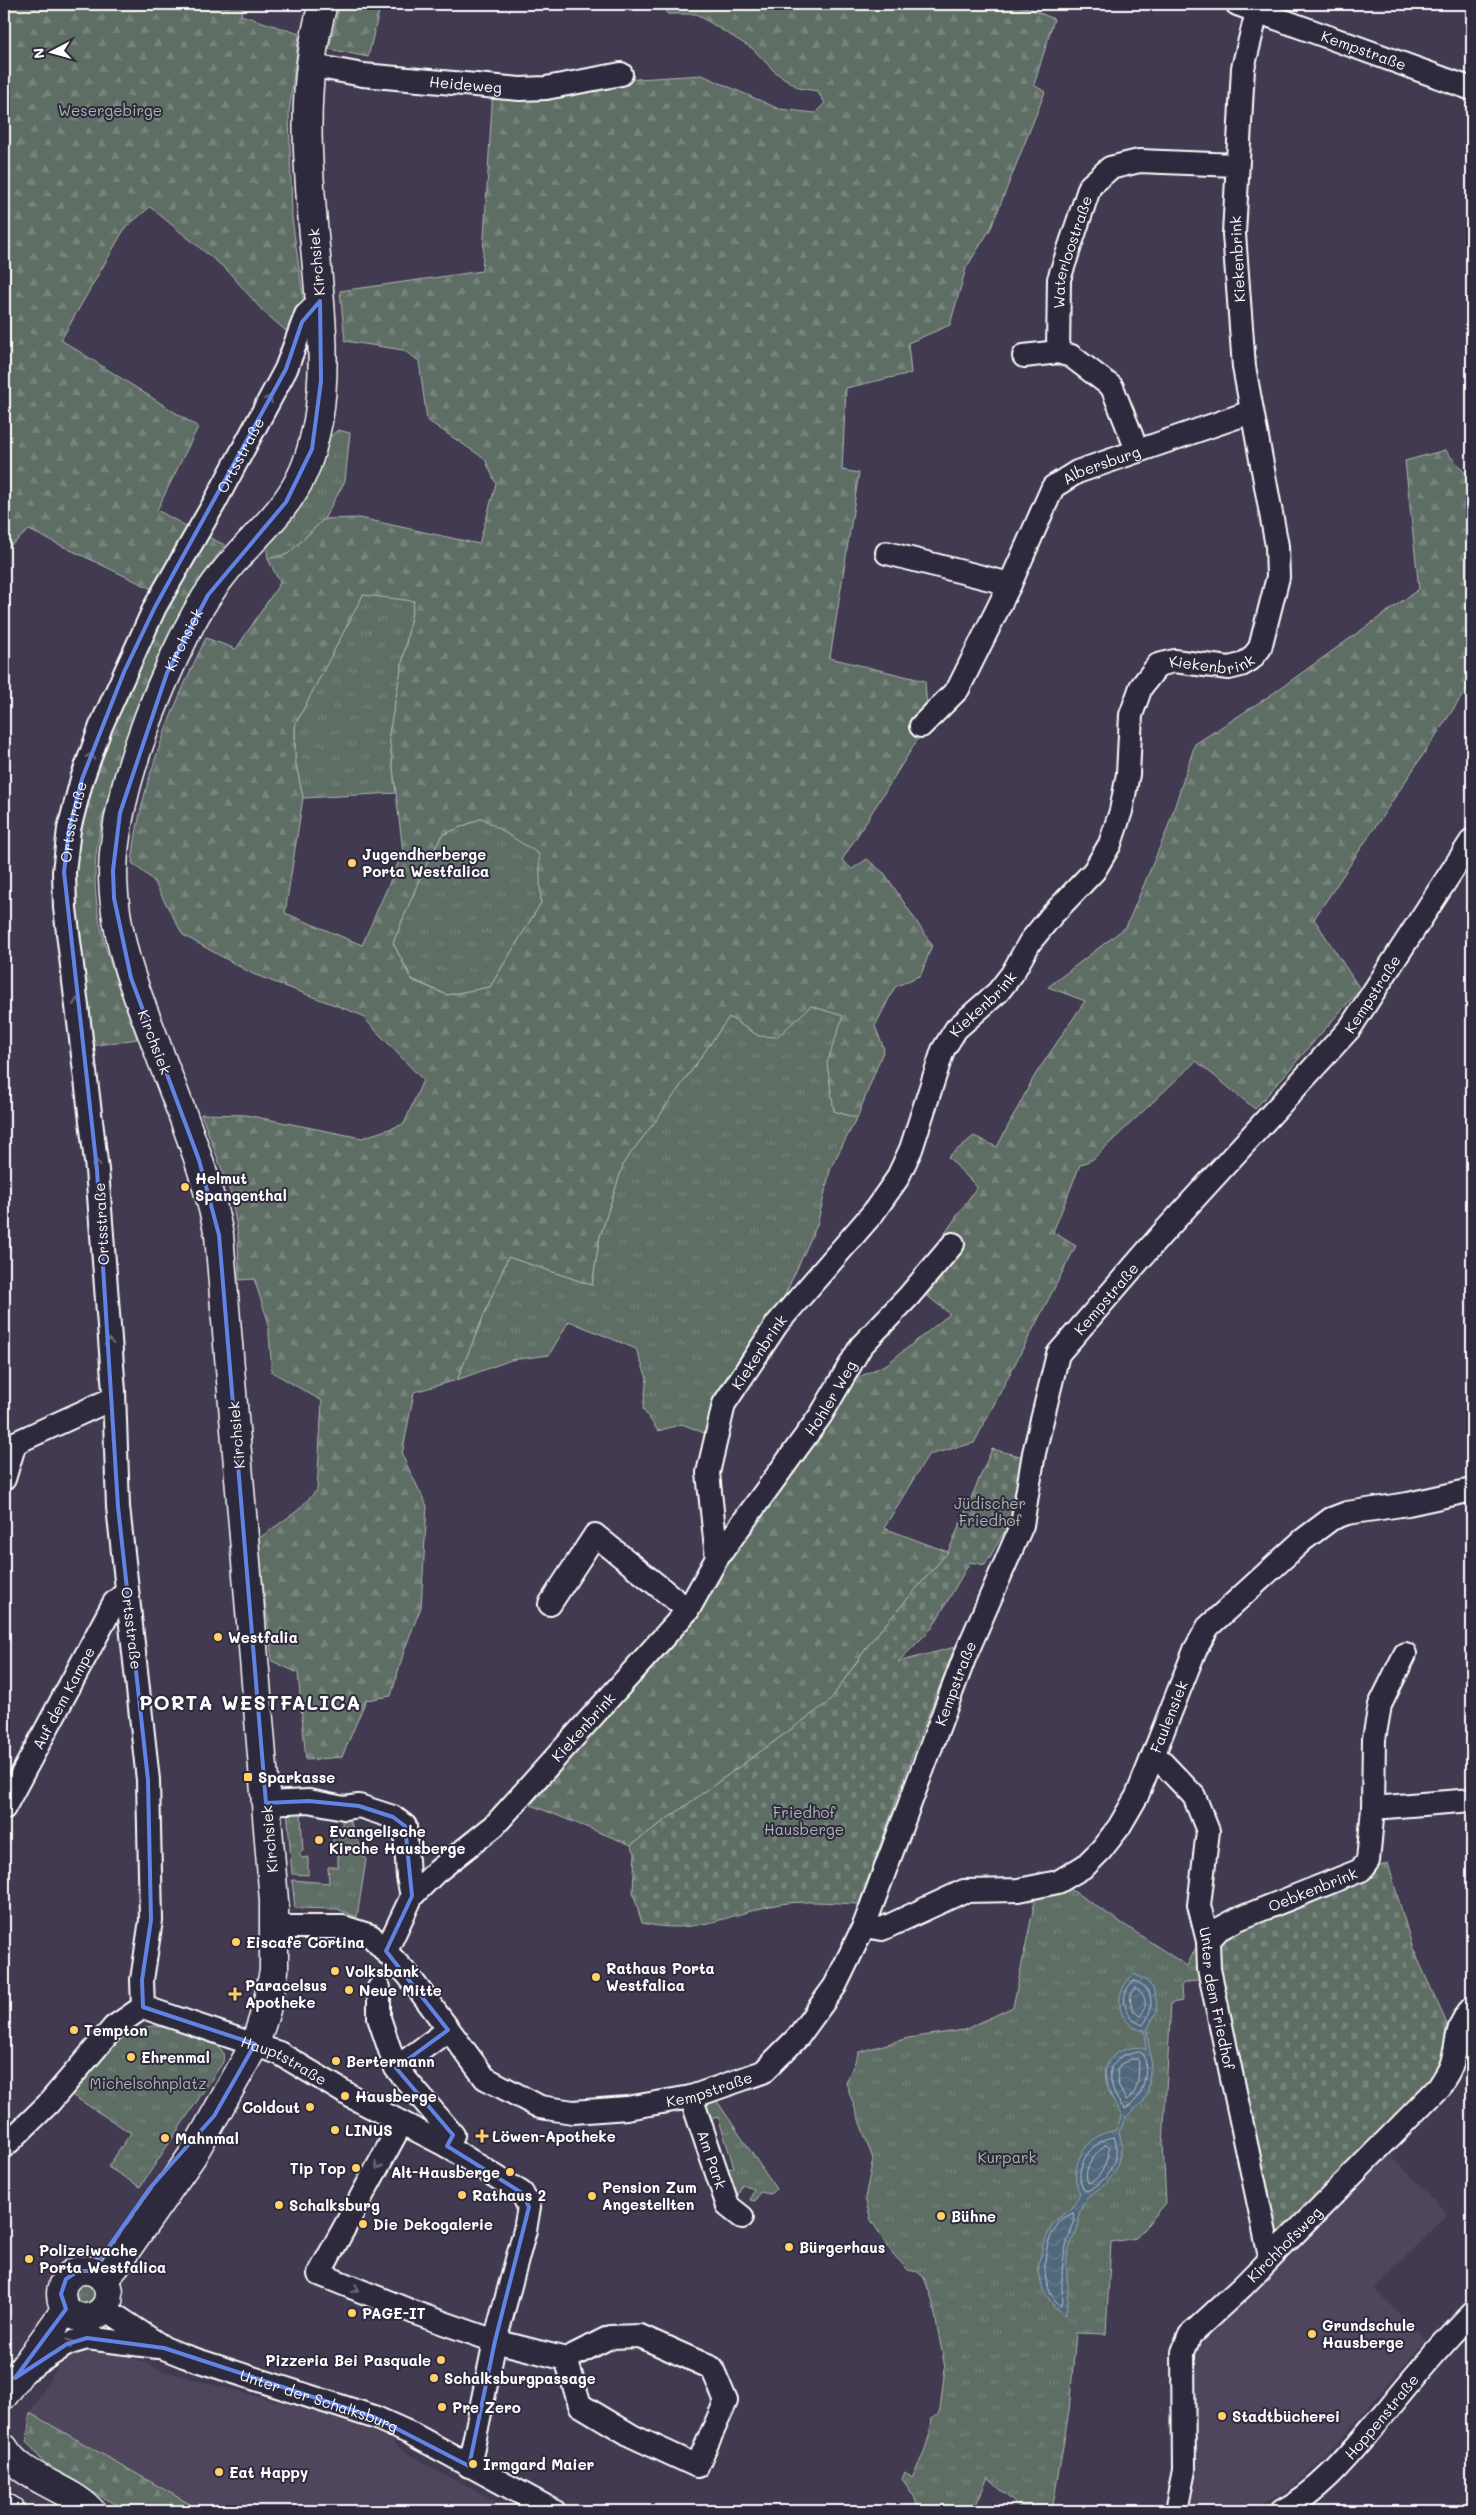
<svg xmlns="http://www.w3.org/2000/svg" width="1476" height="2515" viewBox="0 0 1476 2515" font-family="Mali,sans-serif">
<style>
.built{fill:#4f455d}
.grass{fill:url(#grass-tufts);stroke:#aeb6b2}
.forest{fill:url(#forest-firs);stroke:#aeb6b2;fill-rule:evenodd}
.cemetery{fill:url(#cemetery-stones);stroke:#aeb6b2}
.water{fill:url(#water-waves);stroke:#96a4b0}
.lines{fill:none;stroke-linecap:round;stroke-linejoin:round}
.shore{stroke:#b9c2ca;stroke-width:1}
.minor-casing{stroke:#fff;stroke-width:26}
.major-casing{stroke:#fff;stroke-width:31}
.minor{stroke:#2f2a3d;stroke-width:22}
.major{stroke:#2f2a3d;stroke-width:28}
.oneway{stroke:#6d6a77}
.marked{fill:none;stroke:#6183e4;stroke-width:4;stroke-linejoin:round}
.poi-dot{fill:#ffd166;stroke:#2f2a3d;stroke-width:2}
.labels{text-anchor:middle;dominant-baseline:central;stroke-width:4;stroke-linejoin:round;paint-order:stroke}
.street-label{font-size:15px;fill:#fff;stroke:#2f2a3d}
.park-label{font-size:15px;fill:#aeb6b2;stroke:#2f2a3d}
.poi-label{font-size:15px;font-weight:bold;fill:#fff;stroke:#2f2a3d;text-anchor:start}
.district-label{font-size:20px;font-weight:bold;letter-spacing:1px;fill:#fff;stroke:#2f2a3d}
</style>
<defs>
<pattern id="grass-tufts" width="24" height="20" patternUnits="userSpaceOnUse" patternTransform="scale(1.25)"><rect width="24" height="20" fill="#5e6e65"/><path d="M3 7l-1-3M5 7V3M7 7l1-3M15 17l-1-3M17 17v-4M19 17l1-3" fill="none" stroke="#76847c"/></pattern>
<pattern id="forest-firs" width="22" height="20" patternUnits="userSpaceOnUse" patternTransform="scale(1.25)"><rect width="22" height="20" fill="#5e6e65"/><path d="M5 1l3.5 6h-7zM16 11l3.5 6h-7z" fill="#76847c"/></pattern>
<pattern id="cemetery-stones" width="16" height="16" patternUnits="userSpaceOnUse" patternTransform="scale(1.25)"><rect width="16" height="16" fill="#5e6e65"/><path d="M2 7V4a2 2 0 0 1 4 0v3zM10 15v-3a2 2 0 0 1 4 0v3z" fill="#76847c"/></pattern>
<pattern id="water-waves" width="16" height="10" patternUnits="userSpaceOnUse" patternTransform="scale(1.25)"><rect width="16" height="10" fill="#50677b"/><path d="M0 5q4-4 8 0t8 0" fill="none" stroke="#6a7e8f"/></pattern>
</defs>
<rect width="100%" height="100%" fill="#423a50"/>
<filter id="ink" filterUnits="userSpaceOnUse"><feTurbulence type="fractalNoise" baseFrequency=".02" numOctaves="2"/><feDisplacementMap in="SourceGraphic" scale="10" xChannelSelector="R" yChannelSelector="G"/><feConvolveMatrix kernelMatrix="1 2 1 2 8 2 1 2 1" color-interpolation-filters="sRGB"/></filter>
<g filter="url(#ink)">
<path class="built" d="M1385,2149L1448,2214L1375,2289L1426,2340L1322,2461L1291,2489L1248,2511H1187L1190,2371L1197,2340Z
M96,2348L129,2356L163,2371L326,2415L394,2439V2445L437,2471L515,2511H202L30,2413L58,2366L66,2359L83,2350Z"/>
<path class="grass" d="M338,430L350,433L345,481L324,519L288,554L268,559L266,540L309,485L328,438Z
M363,594L414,601L389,734L396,793L303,798L295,759V725Z
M482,818L540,854L541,903L490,987L447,995L412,979L393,943L422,873L442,835Z
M811,1006L844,1016L828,1063L834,1111L857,1118L831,1167L817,1225L773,1321L721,1391L704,1433L682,1424L658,1431L643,1409L647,1378L636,1349L569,1321L549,1355L511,1360L457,1380L508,1257L592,1285L600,1236L624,1162L660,1115L729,1017L759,1036Z
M287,1807L311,1811L306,1814L303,1813L301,1817L303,1851L299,1854L302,1858L308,1857V1875L292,1874Z
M348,1816L366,1860L357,1917L337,1909L295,1908L292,1880L329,1883L328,1867H338V1852L333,1851V1828H342V1817Z
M1064,1885L1187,1966L1198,1943L1205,1978L1184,1983L1181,1986L1182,2001L1171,2003L1163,2144L1166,2203L1136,2238L1111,2242L1106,2334L1076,2333L1069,2411L1052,2511H1023L988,2478L973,2511H919L914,2496L902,2479L905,2472L912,2478C922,2458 930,2440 932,2418L938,2415L940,2409L945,2368L932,2299L924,2278L918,2272L908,2270L893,2254L871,2220L865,2198L873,2159L846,2083L859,2052L908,2038L964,2030L1013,2007L1037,1891Z
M153,2026C169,2027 207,2038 219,2047C224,2051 224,2056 223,2062L140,2187L108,2167L131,2133L70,2094C93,2067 116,2031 153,2026Z
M717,2101L776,2189L770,2194L760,2192L755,2201L750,2200L754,2189L742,2185L738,2195L734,2194L721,2171L734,2167L718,2117L706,2120L703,2110L708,2104Z
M75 2294a10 10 0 1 1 20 0a10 10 0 1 1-20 0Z"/>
<path class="forest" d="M4,4H243L241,15L299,34L289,113L292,218L304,303L293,337L262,310L227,270L150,207L125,228L61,340L198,427L157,510L193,530L158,592L29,530L4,551Z
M340,4H381L368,57L329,49Z
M665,4H1019L1054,19L1034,85L1045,92L991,228L966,268L950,325L908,343L911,373L846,388L842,470L859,473L830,658L925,681L928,723L842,860L852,869L867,859L885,874L932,945L921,975L895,987L875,1026L884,1049L857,1118L834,1111L827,1063L843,1016L811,1006L777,1037L759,1036L729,1017L660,1115L624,1162L600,1236L592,1285L508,1257L457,1380L414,1392L402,1455L427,1506L421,1607L404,1651L391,1696L366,1700L342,1757L306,1760L298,1673L272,1661L258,1539L297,1511L317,1490L322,1401L272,1372L268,1321L254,1279L239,1280L238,1235L231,1194L201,1114L246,1115L362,1138L404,1124L423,1080L361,1015L253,974L183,935L153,880L132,863C140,784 172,708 206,638L236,649L280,583L268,559L288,554L324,519L360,518L479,544L496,484L485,459L427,420L419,361L403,350L345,341L340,291L482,271L493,88L702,75L779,109L815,113L825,103L817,91L799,88L775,72L753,49L696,14H667ZM363,595L414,601L389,734L403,852L362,945L285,913L303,798L295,759V725ZM482,818L539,854L541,903L490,987L447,995L412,980L393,943L422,873L442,835Z
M1445,450L1472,481V681L1314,919L1360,989L1255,1109L1196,1061L1093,1159L1080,1165L1053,1232L1076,1246L974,1443L928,1455L884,1528L948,1552L872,1640L829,1702L631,1845L531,1805L687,1623L742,1534L844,1393L857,1378L887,1364L950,1314L919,1289L959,1247L945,1233L977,1187L948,1157L974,1136L997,1147L1035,1075L1085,1001L1048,987L1126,927L1167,830L1195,744L1268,697L1419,589L1405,461Z
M202,534L225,545C170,616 135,700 111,786C103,816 94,848 95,879C96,935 119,987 137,1039L91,1046L78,964L72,848L95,754Z
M30,2413L202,2511H127L46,2466L27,2441Z"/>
<path class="cemetery" d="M992,1449L1024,1457L1013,1517L985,1565L970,1562L932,1628L898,1662L955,1647L915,1748L859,1904C829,1903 800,1899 770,1906C723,1917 693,1935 642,1923L633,1892L635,1853L631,1845L829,1702L872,1640L948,1552Z
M1388,1863L1412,1946L1447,2024L1440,2066L1426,2090L1275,2243L1215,1958L1218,1946L1240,1924Z"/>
<path class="water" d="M1134,1974L1145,1980L1153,1988L1156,1998L1157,2011L1147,2030L1151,2061L1148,2092L1143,2102L1126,2117L1119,2132L1122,2145L1116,2170L1107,2183L1087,2197L1079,2213C1082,2227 1069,2242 1067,2257C1065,2276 1072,2298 1065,2315L1054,2306L1043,2290L1038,2268L1043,2245L1053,2223L1073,2207L1080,2193C1069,2173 1080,2146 1100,2135C1104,2132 1111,2132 1116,2130L1122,2115C1108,2095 1092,2061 1124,2050C1132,2047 1139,2046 1146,2050L1145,2031C1115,2025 1112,1992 1134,1974Z"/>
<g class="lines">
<path class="shore" d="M1134,1981C1156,1988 1154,2010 1143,2025C1124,2019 1117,1993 1134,1981Z
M1135,1988C1147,1993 1148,2007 1140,2016C1130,2010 1127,1997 1135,1988Z
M1140,2052L1144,2055C1149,2074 1143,2100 1125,2109C1114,2099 1109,2081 1111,2067L1122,2056Z
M1132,2059H1137L1139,2062C1138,2076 1140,2093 1126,2100L1119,2087L1117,2070L1121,2064Z
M1114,2137C1123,2156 1105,2187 1085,2191C1070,2171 1091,2139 1114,2137Z
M1105,2145L1110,2147C1106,2161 1103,2179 1088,2183C1082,2167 1095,2156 1105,2145Z
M1073,2213L1075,2221C1063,2248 1060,2272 1063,2302L1060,2305C1035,2285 1042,2224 1073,2213Z"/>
<defs>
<g id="minor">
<path id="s1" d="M1237,4L1472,89"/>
<path id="s2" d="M309,65L363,75L520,89L546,88L621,74"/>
<path id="s3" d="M1058,352L1059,279L1090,186L1110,168L1139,161L1236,165"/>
<path d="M1024,356L1058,352L1071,356L1112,387L1137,450"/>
<path d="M887,553L1010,584"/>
<path id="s4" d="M921,726L958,689L1010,584L1053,487L1077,472L1251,412"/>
<path d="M4,1479L15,1443L114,1398"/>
<path id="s5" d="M717,1558L708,1473L724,1404L777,1324L873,1213L897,1179L911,1149L943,1050L956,1029L998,992L1012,974L1030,942L1052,915L1094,871L1110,844L1121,811L1128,774L1131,715L1141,687L1158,665L1174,661L1229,668L1241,665L1251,659L1260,648L1278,577L1277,546L1244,367L1234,234L1243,68L1259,4"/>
<path d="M550,1604L595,1535L688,1610"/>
<path id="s6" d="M1155,1755L1194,1796L1208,1831L1199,1905L1208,1941L1209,1969L1270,2257"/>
<path d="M266,1803L309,1801L344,1808L359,1806L393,1817L405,1826L408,1877L412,1896"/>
<path id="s7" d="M4,1808L114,1603L127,1592"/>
<path d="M1373,1808L1374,1739L1380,1705L1405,1654"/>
<path id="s8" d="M864,1926L882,1929L964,1891L1019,1890L1058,1882L1085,1866L1101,1850L1119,1827L1137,1796L1195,1650L1208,1627L1303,1540L1331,1519L1347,1513L1408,1504L1472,1490"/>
<path id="s9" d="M275,1927H343L371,1936L408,1975L485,2078L540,2107L573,2112L627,2108L691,2097L763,2072L798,2037L835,1986L864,1926L965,1656L1022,1525L1034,1453L1058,1354L1161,1235L1350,1028L1472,840"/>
<path id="s10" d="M1208,1941L1219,1929L1238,1919L1361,1870L1368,1861L1373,1808L1472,1800"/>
<path id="s11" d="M386,1951L412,1896L435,1873L494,1826L688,1610L717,1558L821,1415L861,1346L908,1297L953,1244"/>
<path d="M379,1988V2018L396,2068L453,2135L447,2146"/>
<path id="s12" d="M143,2007L142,1980L151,1920L148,1780L118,1507L114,1391L97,1170L65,908L64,872L69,829L82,779L101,726L155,607L215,502L286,369L306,315L320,301"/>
<path id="s13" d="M143,2007L279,2053L354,2098L447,2146L522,2193L529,2207L525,2230L495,2341L469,2466"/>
<path d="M396,2068L448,2030"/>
<path id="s14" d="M691,2097L728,2206L742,2217"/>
<path d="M401,2124L319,2274L418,2314L495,2341L566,2359L580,2405L632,2436L697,2466L726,2401L712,2368L640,2336L610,2337L566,2359"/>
<path d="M4,2147L48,2104L114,2027L143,2007"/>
<path id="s15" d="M104,2308L164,2348L184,2356L374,2417L412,2434L554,2511"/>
<path d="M24,2372L67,2344L87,2338L158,2347"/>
<path id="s16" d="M1176,2511L1184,2470L1183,2352L1190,2335L1243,2286L1439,2087C1443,2080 1450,2071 1452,2063C1458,2042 1456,2025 1472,2008"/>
<path id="s17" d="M1282,2511C1324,2489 1353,2450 1384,2414C1412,2379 1441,2345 1472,2313"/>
</g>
<g id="major">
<circle cx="85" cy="2294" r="24"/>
<path id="s18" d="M105,2280L192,2156L255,2044L266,2010L274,1971V1901L219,1235C205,1166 177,1102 153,1036C143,1010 132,983 125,956C118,929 113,900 113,872C114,796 154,696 188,629C199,607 212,587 227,569C252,538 284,513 301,477C310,459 314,440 318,421C327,367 321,311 316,257C308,172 299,88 323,4"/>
<path d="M4,2395L66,2309"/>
<path d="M4,2448C22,2479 67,2486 91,2511"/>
<path d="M4,2507L11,2511"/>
</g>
</defs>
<use href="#minor" class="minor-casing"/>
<use href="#major" class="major-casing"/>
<use href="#minor" class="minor"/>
<use href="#major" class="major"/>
</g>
<defs><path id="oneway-chevron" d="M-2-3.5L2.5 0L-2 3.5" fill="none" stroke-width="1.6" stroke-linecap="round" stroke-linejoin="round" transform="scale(1.25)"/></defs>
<g class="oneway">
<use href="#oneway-chevron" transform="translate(269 399) rotate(-62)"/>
<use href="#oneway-chevron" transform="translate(91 756) rotate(-70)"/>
<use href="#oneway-chevron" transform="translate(77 1002) rotate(-97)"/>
<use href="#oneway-chevron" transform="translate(96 1163) rotate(-96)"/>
<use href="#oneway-chevron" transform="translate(109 1342) rotate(-95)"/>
<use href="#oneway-chevron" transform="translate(378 2166) rotate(119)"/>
<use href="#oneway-chevron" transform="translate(356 2289) rotate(22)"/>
<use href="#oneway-chevron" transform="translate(71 2343) rotate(-21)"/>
</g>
</g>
<path class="marked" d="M320,301L321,381L312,449L286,502L208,595L167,673L120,813L113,870L114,898L131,978L199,1160L219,1235L266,1803L309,1801L359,1806L393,1817L405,1826L412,1896L386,1951L448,2030L396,2068L453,2135L447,2146L522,2193L529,2207L495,2341L469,2466L374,2417L164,2348L87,2338L67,2344L15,2378L66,2309L61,2294L66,2279L78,2271H92L150,2188L214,2116L255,2044L143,2007L142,1980L151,1920L148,1780L118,1507L97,1170L64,872L69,829L82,779L124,672L155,607L286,369L302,322Z"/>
<g class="poi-dot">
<circle cx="352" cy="863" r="5"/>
<circle cx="185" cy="1187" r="5"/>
<circle cx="218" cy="1637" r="5"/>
<rect x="243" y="1772" width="10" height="10" rx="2.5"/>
<circle cx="319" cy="1840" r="5"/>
<circle cx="236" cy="1942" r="5"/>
<circle cx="335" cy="1971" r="5"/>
<circle cx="596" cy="1977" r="5"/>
<circle cx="349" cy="1990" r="5"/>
<path d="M232.5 1986.5h5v5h5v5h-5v5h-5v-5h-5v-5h5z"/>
<circle cx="74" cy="2030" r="5"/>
<circle cx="131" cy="2057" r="5"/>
<circle cx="336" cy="2061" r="5"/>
<circle cx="345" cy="2096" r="5"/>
<circle cx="310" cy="2107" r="5"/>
<circle cx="335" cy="2130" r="5"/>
<path d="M479.5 2128.5h5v5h5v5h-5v5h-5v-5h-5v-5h5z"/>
<circle cx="165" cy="2138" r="5"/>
<circle cx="356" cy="2168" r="5"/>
<circle cx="510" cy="2172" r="5"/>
<circle cx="462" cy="2195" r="5"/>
<circle cx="592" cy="2196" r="5"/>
<circle cx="279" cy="2205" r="5"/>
<circle cx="941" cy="2216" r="5"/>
<circle cx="363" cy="2224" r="5"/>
<circle cx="789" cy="2247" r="5"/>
<circle cx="29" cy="2259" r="5"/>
<circle cx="352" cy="2313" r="5"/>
<circle cx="1312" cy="2334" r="5"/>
<circle cx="441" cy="2360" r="5"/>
<circle cx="434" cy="2378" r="5"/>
<circle cx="442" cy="2407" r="5"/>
<circle cx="1222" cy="2416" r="5"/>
<circle cx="473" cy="2464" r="5"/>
<circle cx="219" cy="2472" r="5"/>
</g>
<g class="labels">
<g class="street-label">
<text stroke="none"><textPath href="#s1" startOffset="135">Kempstraße</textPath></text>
<text stroke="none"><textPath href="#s2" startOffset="158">Heideweg</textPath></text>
<text stroke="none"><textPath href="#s3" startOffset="102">Waterloostraße</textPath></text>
<text transform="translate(1237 259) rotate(-93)">Kiekenbrink</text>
<text transform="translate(316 262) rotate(-95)">Kirchsiek</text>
<text stroke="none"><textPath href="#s12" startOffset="1596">Ortsstraße</textPath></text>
<text stroke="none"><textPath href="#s4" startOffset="329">Albersburg</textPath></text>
<text stroke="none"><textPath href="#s18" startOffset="1718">Kirchsiek</textPath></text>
<text stroke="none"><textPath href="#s5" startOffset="1089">Kiekenbrink</textPath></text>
<text stroke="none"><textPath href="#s12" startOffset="1191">Ortsstraße</textPath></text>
<text stroke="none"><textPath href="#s9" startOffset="1834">Kempstraße</textPath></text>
<text stroke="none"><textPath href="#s5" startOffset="639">Kiekenbrink</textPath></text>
<text transform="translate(155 1042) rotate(69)">Kirchsiek</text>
<text transform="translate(101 1224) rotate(-93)">Ortsstraße</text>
<text stroke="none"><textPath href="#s9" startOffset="1429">Kempstraße</textPath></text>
<text stroke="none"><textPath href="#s5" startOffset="219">Kiekenbrink</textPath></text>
<text stroke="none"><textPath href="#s11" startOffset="715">Hohler Weg</textPath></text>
<text transform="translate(236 1435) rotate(-95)">Kirchsiek</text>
<text transform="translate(132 1628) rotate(83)">Ortsstraße</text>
<text stroke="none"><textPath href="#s9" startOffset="1009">Kempstraße</textPath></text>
<text stroke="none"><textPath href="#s7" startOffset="125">Auf dem Kampe</textPath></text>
<text stroke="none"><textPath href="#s8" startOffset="408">Faulensiek</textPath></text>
<text stroke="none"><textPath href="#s11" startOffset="302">Kiekenbrink</textPath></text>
<text transform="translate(269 1839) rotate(-95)">Kirchsiek</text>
<text stroke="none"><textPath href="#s10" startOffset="118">Oebkenbrink</textPath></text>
<text stroke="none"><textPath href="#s6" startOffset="264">Unter dem Friedhof</textPath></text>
<text stroke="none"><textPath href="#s13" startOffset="151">Hauptstraße</textPath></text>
<text stroke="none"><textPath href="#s9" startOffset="514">Kempstraße</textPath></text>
<text stroke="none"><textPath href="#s14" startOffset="66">Am Park</textPath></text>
<text stroke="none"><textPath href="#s16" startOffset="309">Kirchhofsweg</textPath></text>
<text stroke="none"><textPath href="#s15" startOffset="236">Unter der Schalksburg</textPath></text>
<text stroke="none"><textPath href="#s17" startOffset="138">Hoppenstraße</textPath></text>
</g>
<g class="park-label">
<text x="110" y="110">Wesergebirge</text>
<text x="990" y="1503">Jüdischer<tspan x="990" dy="17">Friedhof</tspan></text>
<text x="804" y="1812">Friedhof<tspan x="804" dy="17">Hausberge</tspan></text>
<text x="148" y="2083">Michelsohnplatz</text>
<text x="1007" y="2157">Kurpark</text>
</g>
<g class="poi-label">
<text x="362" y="854">Jugendherberge<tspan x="362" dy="17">Porta Westfalica</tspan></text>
<text x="195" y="1178">Helmut<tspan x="195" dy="17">Spangenthal</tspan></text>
<text x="228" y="1637">Westfalia</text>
<text x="258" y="1777">Sparkasse</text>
<text x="329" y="1831">Evangelische<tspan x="329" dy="17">Kirche Hausberge</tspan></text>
<text x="246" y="1942">Eiscafe Cortina</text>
<text x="606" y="1968">Rathaus Porta<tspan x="606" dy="17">Westfalica</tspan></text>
<text x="345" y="1971">Volksbank</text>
<text x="245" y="1985">Paracelsus<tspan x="245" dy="17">Apotheke</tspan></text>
<text x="359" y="1990">Neue Mitte</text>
<text x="84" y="2030">Tempton</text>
<text x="141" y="2057">Ehrenmal</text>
<text x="346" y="2061">Bertermann</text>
<text x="355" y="2096">Hausberge</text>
<text x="300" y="2107" text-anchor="end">Coldcut</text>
<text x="345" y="2130">LINUS</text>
<text x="492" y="2136">Löwen-Apotheke</text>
<text x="175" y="2138">Mahnmal</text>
<text x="346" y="2168" text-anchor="end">Tip Top</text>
<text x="500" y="2172" text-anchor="end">Alt-Hausberge</text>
<text x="602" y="2187">Pension Zum<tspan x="602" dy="17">Angestellten</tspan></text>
<text x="472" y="2195">Rathaus 2</text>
<text x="289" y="2205">Schalksburg</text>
<text x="951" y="2216">Bühne</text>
<text x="373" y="2224">Die Dekogalerie</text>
<text x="799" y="2247">Bürgerhaus</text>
<text x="39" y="2250">Polizeiwache<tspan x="39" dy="17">Porta Westfalica</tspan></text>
<text x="362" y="2313">PAGE-IT</text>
<text x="1322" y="2325">Grundschule<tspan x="1322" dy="17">Hausberge</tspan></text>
<text x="431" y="2360" text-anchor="end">Pizzeria Bei Pasquale</text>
<text x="444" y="2378">Schalksburgpassage</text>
<text x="452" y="2407">Pre Zero</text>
<text x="1232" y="2416">Stadtbücherei</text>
<text x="483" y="2464">Irmgard Maier</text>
<text x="229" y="2472">Eat Happy</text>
</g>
<g class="district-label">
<text x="250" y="1702">PORTA WESTFALICA</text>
</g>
</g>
<rect width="1476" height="2515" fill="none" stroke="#2f2a3d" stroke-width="20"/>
<rect x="10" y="10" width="1456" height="2495" fill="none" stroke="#fff" stroke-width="2" filter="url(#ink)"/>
<g transform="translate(52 52) rotate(264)" stroke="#2f2a3d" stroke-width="4" paint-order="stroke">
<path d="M0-4L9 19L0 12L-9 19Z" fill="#ffffff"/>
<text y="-8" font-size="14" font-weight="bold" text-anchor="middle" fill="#ffffff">N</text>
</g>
</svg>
